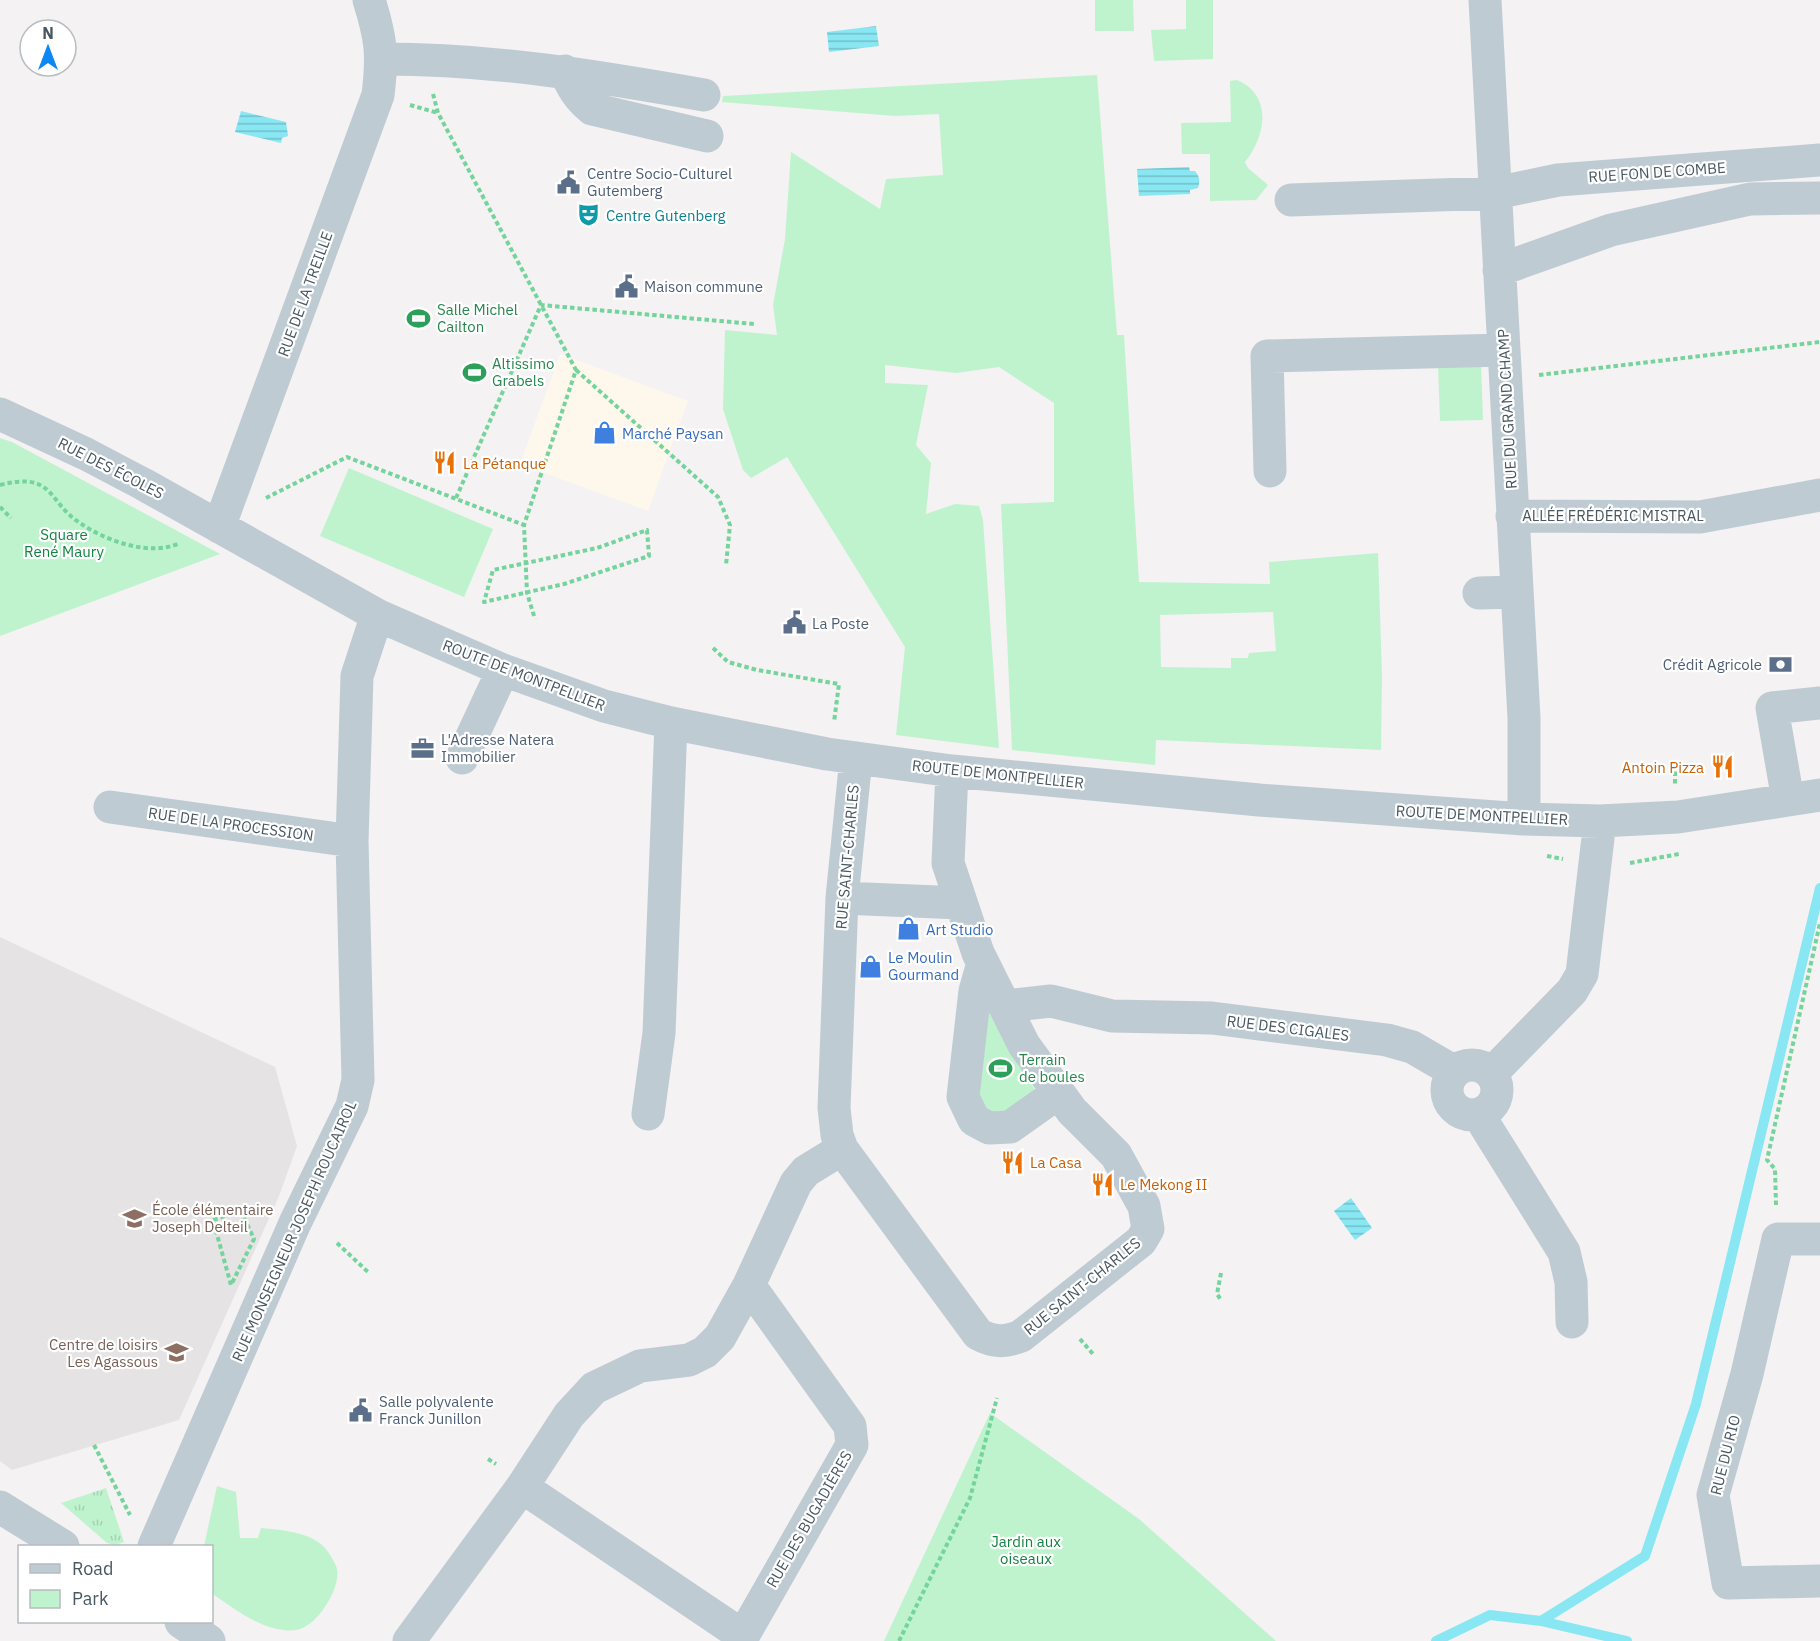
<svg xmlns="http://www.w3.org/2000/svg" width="1820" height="1641" viewBox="0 0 1820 1641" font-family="'IBM Plex Sans',sans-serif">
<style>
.commercial{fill:#fef7ec}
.education{fill:#e5e3e4}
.grass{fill:url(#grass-tufts)}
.green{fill:#bff3ce;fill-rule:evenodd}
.water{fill:url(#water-rules)}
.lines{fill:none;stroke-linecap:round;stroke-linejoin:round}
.stream{stroke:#89e7f3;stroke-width:10}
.path{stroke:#74d49c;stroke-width:4;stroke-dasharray:4.5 3;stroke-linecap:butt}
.minor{stroke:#bfcbd2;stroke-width:33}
.labels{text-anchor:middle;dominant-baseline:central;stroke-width:4.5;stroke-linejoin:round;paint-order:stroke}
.street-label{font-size:15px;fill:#485761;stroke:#fff}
.service-label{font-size:15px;fill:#4e5e75;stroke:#fff;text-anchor:start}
.culture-label{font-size:15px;fill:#0d838f;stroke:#fff;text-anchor:start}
.leisure-label{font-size:15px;fill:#27864d;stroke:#fff;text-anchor:start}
.shop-label{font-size:15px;fill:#366cbe;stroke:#fff;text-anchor:start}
.food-label{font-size:15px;fill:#c56008;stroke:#fff;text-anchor:start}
.park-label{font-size:15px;fill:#118440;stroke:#fff}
.education-label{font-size:15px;fill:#785e54;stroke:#fff;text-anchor:start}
</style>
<defs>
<pattern id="grass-tufts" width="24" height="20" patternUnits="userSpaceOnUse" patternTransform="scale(1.5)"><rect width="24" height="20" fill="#bff3ce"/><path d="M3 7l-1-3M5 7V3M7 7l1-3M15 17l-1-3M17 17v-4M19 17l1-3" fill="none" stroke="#a6d2b3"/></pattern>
<pattern id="water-rules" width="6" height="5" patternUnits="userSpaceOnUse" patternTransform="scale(1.5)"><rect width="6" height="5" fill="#89e7f3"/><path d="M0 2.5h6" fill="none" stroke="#72bec8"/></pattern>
</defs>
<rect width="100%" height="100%" fill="#f4f2f2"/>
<path class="commercial" d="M560,354L688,401L648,511L520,464Z"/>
<path class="education" d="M0,937L275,1067L297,1146L279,1196L179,1420L12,1470L0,1461Z"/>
<path class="grass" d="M106,1488L124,1542L115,1545L107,1543L61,1503Z"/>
<path class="green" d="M1095,0H1133L1134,31H1095Z
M1186,0H1213V59L1154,61L1151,30L1186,29Z
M1097,75L1117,335H1124L1139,582L1270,584L1269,562L1378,553L1382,675L1381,750L1156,740L1155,765L1012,750L1001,504L1054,502V403L999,367L956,373L885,365V383L928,385L916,445L931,463L926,514L955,504L979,506L983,520L999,748L896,735L905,647L787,457L751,478L743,470L723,409L725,330L777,335L773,305L785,239L791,152L880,209L886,179L943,175L939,114L895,116L722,102L723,96ZM1273,612L1276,651L1249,653L1248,658H1231V668L1161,667L1160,615Z
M1237,80C1273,95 1266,136 1245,162L1248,168L1268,185L1256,200L1210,201V154H1182L1181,123L1231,122L1230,81Z
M1481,363L1483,420L1440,421L1438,365Z
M0,438L12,442L220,554L0,636Z
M349,468L493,529L464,597L320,536Z
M986,996L1037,1094L1007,1117L986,1114L977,1089Z
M990,1413L1139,1519L1276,1641H884Z
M217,1486L236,1492L240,1538H258L261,1528C282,1530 312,1532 326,1549C329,1553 336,1564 337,1569C341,1589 316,1628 296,1630C266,1634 236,1610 213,1594L212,1546H204Z"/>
<path class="water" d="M876,26L879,46L829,52L827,32Z
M241,111L286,122L288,136L282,138L281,143L235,132Z
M1189,167L1190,171H1195C1200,177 1200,181 1198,188L1190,190V194L1139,196L1137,169Z
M1351,1198L1372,1228L1355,1240L1334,1211Z"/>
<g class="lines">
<path class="stream" d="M1541,1621L1645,1556L1696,1404L1820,888
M1436,1641L1490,1615L1541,1621L1627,1641"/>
<path class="path" d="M433,94L438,113L576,370L524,525L527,593L535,619
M410,105L438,113
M576,370L718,497L730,525L726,565
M1539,375L1820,342
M0,485C55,471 47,502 80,523C106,541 150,557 180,543
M266,498L347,457L524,525
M456,498L541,305L754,324
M0,507L11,518
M647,530L649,556L564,584L484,602L493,570L597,548Z
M713,648L728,662L757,670L839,684L834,722
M1675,764V784
M1547,856L1563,859
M1630,863L1679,854
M1776,1205L1775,1169L1767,1160L1820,923
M241,1211L254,1239L231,1285L213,1220Z
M337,1243L368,1272
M1221,1273L1217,1294L1221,1300
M1080,1339L1093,1354
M94,1445L130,1515
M488,1459L496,1464
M899,1641L970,1498L997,1398"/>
<path class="minor" d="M1485,0L1524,718V819
M383,59C493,59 596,76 704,95
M565,71C572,87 578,98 592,109L707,136
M1291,200L1496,193L1558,180L1820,160
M1499,270L1611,230L1750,199L1820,198
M0,414L86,454L143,484L377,615L503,670L604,706L671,723L827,754L952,771L1259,800L1524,819L1600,821L1678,817L1820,795
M1270,471L1267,356L1504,350
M1512,516L1700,517L1820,495
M219,527L378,95C383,55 381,38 369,0
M1479,593L1516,592
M462,758L503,670
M856,758L842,898L834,1108L837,1135L842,1149L978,1334C993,1342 1004,1343 1021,1336L1141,1241L1148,1229L1144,1206L1116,1155L1072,1111L1024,1045L978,953L948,863L952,771
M1788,800L1772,708L1820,703
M110,807L352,841
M842,898L961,903
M983,963L975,991L963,1097L974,1120L989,1128L1010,1127L1058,1093
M1005,1006L1051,1001L1112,1016L1212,1018L1387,1040L1412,1047L1455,1072
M1447 1090a25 25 0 1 1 50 0a25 25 0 1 1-50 0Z
M1491,1074L1572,991L1582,974L1600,821
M648,1114L659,1033L671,723
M1478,1114L1564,1252L1571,1282L1572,1322
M1820,1239H1778L1747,1374L1713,1495L1728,1583L1820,1581
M522,1487L743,1636L852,1445L850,1426L749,1285
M0,1507L63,1546
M154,1546L295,1223L352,1106L358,1080L352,841L357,676L377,615
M181,1622L209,1641
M409,1641L522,1487L569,1415L594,1388L640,1366L689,1360L705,1352L720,1337L749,1285L796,1183L806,1171L842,1149"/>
</g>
<defs>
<symbol id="civic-bare" viewBox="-9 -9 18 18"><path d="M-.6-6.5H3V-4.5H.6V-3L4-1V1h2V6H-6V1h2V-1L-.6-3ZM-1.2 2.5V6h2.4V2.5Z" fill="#5c6f8a" stroke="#fff" stroke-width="2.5" paint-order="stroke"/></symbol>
<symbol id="theatre-bare" viewBox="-9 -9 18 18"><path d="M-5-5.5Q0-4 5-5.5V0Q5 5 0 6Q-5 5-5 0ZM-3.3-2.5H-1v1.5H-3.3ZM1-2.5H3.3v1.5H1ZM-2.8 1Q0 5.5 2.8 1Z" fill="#0f9aa8" stroke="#fff" stroke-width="2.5" paint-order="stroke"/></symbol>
<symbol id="stadium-bare" viewBox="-9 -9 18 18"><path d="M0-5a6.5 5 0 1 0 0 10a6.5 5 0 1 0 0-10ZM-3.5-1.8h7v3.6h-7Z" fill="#2e9e5b" stroke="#fff" stroke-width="2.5" paint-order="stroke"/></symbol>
<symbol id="shop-bare" viewBox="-9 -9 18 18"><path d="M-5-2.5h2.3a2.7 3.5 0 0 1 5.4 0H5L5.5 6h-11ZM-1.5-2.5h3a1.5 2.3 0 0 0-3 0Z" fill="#3f7fe0" stroke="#fff" stroke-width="2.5" paint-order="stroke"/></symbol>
<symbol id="restaurant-bare" viewBox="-9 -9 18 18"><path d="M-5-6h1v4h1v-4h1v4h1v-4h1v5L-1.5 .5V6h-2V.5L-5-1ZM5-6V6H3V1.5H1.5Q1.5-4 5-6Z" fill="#e8710a" stroke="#fff" stroke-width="2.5" paint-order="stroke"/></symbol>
<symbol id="bank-bare" viewBox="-9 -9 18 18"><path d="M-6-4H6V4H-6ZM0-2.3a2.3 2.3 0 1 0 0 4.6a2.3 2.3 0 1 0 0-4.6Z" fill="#5c6f8a" stroke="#fff" stroke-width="2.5" paint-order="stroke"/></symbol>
<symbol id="office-bare" viewBox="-9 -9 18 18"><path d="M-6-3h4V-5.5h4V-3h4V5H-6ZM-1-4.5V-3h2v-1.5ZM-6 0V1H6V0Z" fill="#5c6f8a" stroke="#fff" stroke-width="2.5" paint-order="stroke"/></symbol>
<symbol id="school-bare" viewBox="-9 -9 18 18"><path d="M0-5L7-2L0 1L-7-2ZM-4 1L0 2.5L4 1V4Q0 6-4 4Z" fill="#8d6e63" stroke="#fff" stroke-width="2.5" paint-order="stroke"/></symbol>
</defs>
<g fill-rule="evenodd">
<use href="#civic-bare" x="552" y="166" width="33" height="33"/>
<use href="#theatre-bare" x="572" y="198" width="33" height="33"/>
<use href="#civic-bare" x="610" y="270" width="33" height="33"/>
<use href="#stadium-bare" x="402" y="302" width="33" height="33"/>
<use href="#stadium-bare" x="458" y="356" width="33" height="33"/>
<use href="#shop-bare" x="588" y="416" width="33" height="33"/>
<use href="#restaurant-bare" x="428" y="446" width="33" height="33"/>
<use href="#civic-bare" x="778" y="606" width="33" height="33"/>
<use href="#bank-bare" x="1764" y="648" width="33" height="33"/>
<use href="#office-bare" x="406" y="732" width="33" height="33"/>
<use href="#restaurant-bare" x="1706" y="750" width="33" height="33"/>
<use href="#shop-bare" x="892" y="912" width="33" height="33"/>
<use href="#shop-bare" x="854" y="950" width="33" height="33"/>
<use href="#stadium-bare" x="984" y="1052" width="33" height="33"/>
<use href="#restaurant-bare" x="996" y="1146" width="33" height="33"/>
<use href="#restaurant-bare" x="1086" y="1168" width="33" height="33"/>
<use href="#school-bare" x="118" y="1202" width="33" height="33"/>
<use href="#school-bare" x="160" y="1336" width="33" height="33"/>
<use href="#civic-bare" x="344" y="1394" width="33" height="33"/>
</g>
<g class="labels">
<g class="street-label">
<text transform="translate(1657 172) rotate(-4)">RUE FON DE COMBE</text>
<text transform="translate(305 294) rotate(-70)">RUE DE LA TREILLE</text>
<text transform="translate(1507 409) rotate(-93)">RUE DU GRAND CHAMP</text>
<text transform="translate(111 468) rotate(27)">RUE DES ÉCOLES</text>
<text x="1613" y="515">ALLÉE FRÉDÉRIC MISTRAL</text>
<text transform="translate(524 675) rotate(21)">ROUTE DE MONTPELLIER</text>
<text transform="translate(998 774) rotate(6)">ROUTE DE MONTPELLIER</text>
<text transform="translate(1482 815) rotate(3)">ROUTE DE MONTPELLIER</text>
<text transform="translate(231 824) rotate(8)">RUE DE LA PROCESSION</text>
<text transform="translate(847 857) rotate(-85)">RUE SAINT-CHARLES</text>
<text transform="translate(1288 1028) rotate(7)">RUE DES CIGALES</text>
<text transform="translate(294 1231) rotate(-66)">RUE MONSEIGNEUR JOSEPH ROUCAIROL</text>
<text transform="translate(1082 1286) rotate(-39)">RUE SAINT-CHARLES</text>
<text transform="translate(1725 1455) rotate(-76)">RUE DU RIO</text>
<text transform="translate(809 1519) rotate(-60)">RUE DES BUGADIÈRES</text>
</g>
<g class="service-label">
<text x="587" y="173">Centre Socio-Culturel<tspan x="587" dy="17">Gutemberg</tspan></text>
<text x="644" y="286">Maison commune</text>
<text x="812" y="623">La Poste</text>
<text x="1762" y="664" text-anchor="end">Crédit Agricole</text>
<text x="441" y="739">L'Adresse Natera<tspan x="441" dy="17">Immobilier</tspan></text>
<text x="379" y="1401">Salle polyvalente<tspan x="379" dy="17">Franck Junillon</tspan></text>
</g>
<g class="culture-label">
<text x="606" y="215">Centre Gutenberg</text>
</g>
<g class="leisure-label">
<text x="437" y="309">Salle Michel<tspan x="437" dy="17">Cailton</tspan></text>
<text x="492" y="363">Altissimo<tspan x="492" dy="17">Grabels</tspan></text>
<text x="1019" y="1059">Terrain<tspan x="1019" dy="17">de boules</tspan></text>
</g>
<g class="shop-label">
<text x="622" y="433">Marché Paysan</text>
<text x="926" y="929">Art Studio</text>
<text x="888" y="957">Le Moulin<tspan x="888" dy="17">Gourmand</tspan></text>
</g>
<g class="food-label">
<text x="463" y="463">La Pétanque</text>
<text x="1704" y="767" text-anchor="end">Antoin Pizza</text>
<text x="1030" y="1162">La Casa</text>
<text x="1120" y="1184">Le Mekong II</text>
</g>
<g class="park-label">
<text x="64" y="534">Square<tspan x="64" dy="17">René Maury</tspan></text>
<text x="1026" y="1541">Jardin aux<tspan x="1026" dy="17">oiseaux</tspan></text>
</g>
<g class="education-label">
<text x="152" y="1209">École élémentaire<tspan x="152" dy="17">Joseph Delteil</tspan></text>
<text x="158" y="1344" text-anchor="end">Centre de loisirs<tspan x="158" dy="17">Les Agassous</tspan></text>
</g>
</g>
<rect x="18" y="1545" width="195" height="78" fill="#ffffff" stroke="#b6bcc0" stroke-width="1.5"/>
<rect x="30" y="1564" width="30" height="9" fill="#bfcbd2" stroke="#b6bcc0" stroke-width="1.5"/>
<text x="72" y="1575" font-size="18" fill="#485761">Road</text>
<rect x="30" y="1590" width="30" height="18" fill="#bff3ce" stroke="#b6bcc0" stroke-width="1.5"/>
<text x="72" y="1605" font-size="18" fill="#485761">Park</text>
<g transform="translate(48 48)"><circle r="28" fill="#ffffff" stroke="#b6bcc0" stroke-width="1.5"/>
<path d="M0-4.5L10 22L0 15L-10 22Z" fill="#0d87f3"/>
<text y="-9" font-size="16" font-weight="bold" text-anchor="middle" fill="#485761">N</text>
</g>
</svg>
